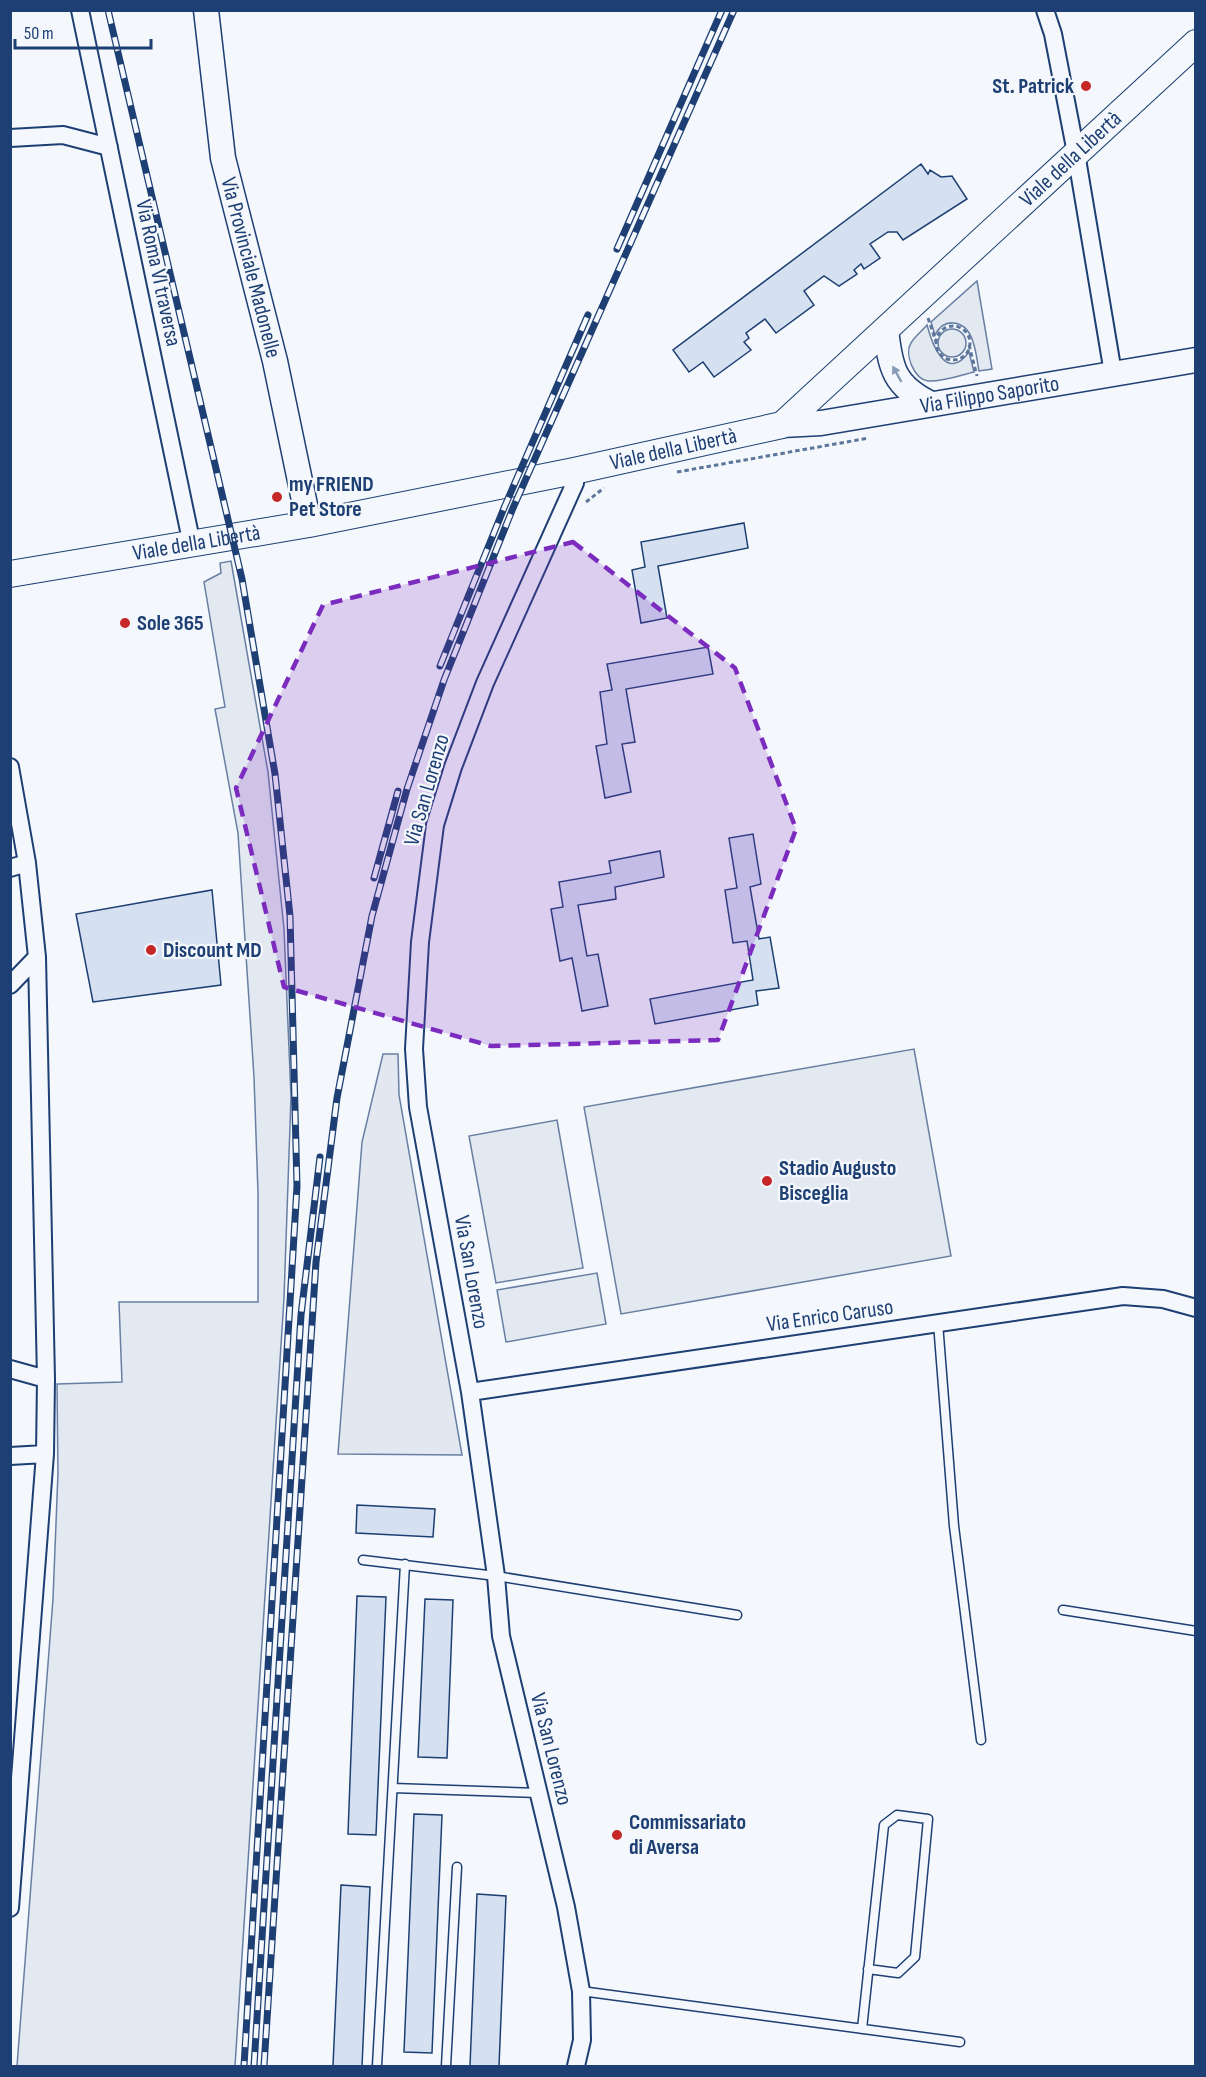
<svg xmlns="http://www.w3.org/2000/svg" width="1206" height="2077" viewBox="0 0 1206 2077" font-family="'Sofia Sans Condensed',sans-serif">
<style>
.green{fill:#e3e9f0;stroke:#687fa3;stroke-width:1.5}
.parking{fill:#e3e8f0;stroke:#687fa3;stroke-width:1.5}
.building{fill:#d5e0f0;stroke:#1d3f73;stroke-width:1.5}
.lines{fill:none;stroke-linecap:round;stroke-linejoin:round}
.lane-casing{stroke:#1d3f73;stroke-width:11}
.street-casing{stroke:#1d3f73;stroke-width:20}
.secondary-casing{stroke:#1d3f73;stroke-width:27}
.primary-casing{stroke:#1d3f73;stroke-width:28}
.path{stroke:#5e769c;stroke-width:3;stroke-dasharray:4.5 3;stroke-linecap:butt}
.lane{stroke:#f4f7fb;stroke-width:8}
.street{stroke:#f4f7fb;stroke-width:16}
.secondary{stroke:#f4f7fb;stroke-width:24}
.primary{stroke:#f4f7fb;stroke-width:26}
.rail-casing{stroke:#1d3f73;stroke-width:7}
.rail{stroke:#f4f7fb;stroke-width:4.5;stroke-dasharray:14;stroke-linecap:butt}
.oneway{fill:#889bb7}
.marked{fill:#7b2cbf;fill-opacity:0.2;stroke:#7b2cbf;stroke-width:4.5;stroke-dasharray:12 8;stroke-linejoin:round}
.poi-dot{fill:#c62828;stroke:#f4f7fb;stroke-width:2}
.labels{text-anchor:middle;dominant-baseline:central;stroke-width:4.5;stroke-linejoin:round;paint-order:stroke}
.poi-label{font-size:22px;font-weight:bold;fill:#1d3f73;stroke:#f4f7fb;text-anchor:start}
.street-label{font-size:22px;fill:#1d3f73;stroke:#f4f7fb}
</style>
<rect width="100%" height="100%" fill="#f4f7fb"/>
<path class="green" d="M977,281L992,369L979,371C976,356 975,325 954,323C945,322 939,327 935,335L931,322Z
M927,325C932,344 946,383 969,352L974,372C961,375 942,382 928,381C914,379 904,354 911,343C915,336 922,331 927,325Z
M938 343a14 14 0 1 1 28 0a14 14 0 1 1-28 0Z
M231,561L268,772L284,929L291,1097L284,1298L235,2066H17L53,1599L58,1473L57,1384L122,1382L119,1302H258V1193L254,1077L238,833L215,709L225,707L204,582L221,573L220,563Z
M914,1049L951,1256L621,1314L584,1107Z
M557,1120L583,1268L496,1283L469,1136Z
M597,1273L606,1324L506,1342L497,1290Z"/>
<path class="parking" d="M383,1054H398L399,1095L462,1455L338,1454L362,1142Z"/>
<path class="building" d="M921,164L928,174L930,170L941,177L952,176L967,199L903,240L897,232H888L870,244L880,258L864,269L861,264L854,270L857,274L839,286L824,276L804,291L814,305L776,333L765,319L746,333L749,338L744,342L751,350L714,377L703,362L689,372L673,350Z
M744,523L748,548L658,566L667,618L641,623L632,570L645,567L641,542Z
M708,647L713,674L626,689L635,742L622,744L631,792L605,798L596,746L607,744L600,692L612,690L607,664Z
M753,834L761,884L750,887L759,939L770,937L779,988L756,991L758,1005L655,1024L650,999L753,980L747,941L733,943L725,890L737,888L729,838Z
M660,851L664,877L615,887L616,899L578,905L587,956L598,954L608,1006L582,1011L572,958L560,961L551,909L563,907L559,882L611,873L609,861Z
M212,890L221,985L93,1002L76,914Z
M357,1505L435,1509L433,1537L356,1533Z
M357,1596L386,1597L376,1835L348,1834Z
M425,1599L453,1600L447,1758L418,1757Z
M414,1814L442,1815L432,2053L404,2052Z
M341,1885L370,1887L362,2066H333Z
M477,1894L506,1896L499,2066H470Z"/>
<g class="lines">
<defs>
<path id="lane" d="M938,1323L954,1526L981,1740
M363,1560L496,1576L737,1615
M1063,1610L1196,1631
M393,1788L539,1793
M581,1991L960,2042
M862,2029L884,1825L897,1815L928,1819L915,1957L898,1973L868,1969
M377,2066L405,1564
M446,2066L457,1867"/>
<path id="street" d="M80,10L192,545
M1045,10L1053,34L1076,153L1113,373
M10,138L63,135L109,147
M574,471L575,483L485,683L453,767L435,825L420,942L414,1049L418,1107L470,1392L496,1576L501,1636L566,1907L581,1991L582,2040L576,2066
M10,767L27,863L37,957L46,1379L45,1454L10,1908
M10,868L27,863
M10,985L37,957
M10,1369L46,1379
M470,1392L1123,1296L1163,1299L1196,1308
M10,1456L45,1454"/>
<g id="secondary">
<path id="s1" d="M206,10L223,158L275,361L309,524"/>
<path d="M886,329C890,368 894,386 931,404"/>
<path id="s2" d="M782,425L821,423L1196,360"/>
</g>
<g id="primary">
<path id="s3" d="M10,574L309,524L574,471L782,425L1196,43"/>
</g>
</defs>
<use href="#lane" class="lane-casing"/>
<use href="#street" class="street-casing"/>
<use href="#secondary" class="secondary-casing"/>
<use href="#primary" class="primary-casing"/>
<path class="path" d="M928,318L936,342
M936 343a17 17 0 1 1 34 0a17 17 0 1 1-34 0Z
M969,345L977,376
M677,472L869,438
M586,502L604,488"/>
<use href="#lane" class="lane"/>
<use href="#street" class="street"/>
<use href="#secondary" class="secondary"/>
<use href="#primary" class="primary"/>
<defs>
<path id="rail" d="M108,10L242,579L275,774L290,916L297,1186L244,2066
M617,249L722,10
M440,666L504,508L588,315
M374,878L398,791
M254,2066L301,1315L320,1157
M264,2066L316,1262L337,1098L372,916L407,789L444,680L513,508L734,10"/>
</defs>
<use href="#rail" class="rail-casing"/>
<use href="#rail" class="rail"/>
</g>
<defs><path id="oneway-solid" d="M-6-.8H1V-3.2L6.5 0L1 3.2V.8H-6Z" transform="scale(1.5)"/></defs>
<use class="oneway" href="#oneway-solid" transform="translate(897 374) rotate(-119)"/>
<path class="marked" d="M573,542L735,668L796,829L718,1040L491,1046L284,987L236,788L323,605Z"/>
<g class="poi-dot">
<circle cx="1086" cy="86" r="6"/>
<circle cx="277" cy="497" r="6"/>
<circle cx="125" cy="623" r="6"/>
<circle cx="151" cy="950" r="6"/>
<circle cx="767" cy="1181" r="6"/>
<circle cx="617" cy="1835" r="6"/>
</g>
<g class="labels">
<g class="poi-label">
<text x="1074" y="86" text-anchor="end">St. Patrick</text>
<text x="289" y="484">my FRIEND<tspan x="289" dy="25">Pet Store</tspan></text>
<text x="137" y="623">Sole 365</text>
<text x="163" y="950">Discount MD</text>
<text x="779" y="1168">Stadio Augusto<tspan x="779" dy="25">Bisceglia</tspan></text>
<text x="629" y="1822">Commissariato<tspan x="629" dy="25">di Aversa</tspan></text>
</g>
<g class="street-label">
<text stroke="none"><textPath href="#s3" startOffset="1179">Viale della Libertà</textPath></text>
<text stroke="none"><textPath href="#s1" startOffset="262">Via Provinciale Madonelle</textPath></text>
<text transform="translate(158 273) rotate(78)">Via Roma VI traversa</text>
<text stroke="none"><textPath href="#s2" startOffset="210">Via Filippo Saporito</textPath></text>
<text stroke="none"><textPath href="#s3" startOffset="675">Viale della Libertà</textPath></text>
<text stroke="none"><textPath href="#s3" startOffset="189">Viale della Libertà</textPath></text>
<text transform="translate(427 790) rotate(-74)">Via San Lorenzo</text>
<text transform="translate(471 1272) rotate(80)">Via San Lorenzo</text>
<text transform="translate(830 1316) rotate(-8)">Via Enrico Caruso</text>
<text transform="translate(551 1749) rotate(76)">Via San Lorenzo</text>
</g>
</g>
<rect width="1206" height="2077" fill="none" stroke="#1d3f73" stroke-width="24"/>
<path d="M15 39v9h136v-9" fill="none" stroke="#1d3f73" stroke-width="3"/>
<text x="24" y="39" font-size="18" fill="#1d3f73" stroke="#f4f7fb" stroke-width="4.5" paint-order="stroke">50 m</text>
</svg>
